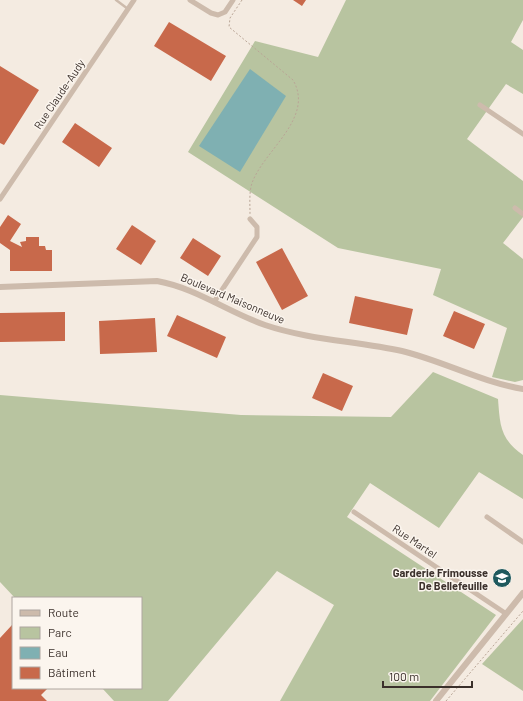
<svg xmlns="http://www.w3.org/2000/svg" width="523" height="701" viewBox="0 0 523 701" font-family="Barlow,sans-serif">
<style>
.green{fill:#b8c4a0}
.water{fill:#7fb0b2}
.building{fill:#c8694b}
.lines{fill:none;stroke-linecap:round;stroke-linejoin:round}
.path{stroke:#b9a596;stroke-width:1;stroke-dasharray:2 2;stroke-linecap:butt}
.service{stroke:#cdbbac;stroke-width:2.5}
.minor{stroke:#cdbbac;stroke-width:5}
.tertiary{stroke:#cdbbac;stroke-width:6}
.labels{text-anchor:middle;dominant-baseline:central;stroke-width:3;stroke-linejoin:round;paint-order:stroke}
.street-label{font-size:11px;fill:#3b302b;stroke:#fbf5ee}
.poi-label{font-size:11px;font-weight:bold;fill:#3b302b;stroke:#fbf5ee;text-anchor:end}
</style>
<rect width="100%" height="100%" fill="#f4ebe1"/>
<path class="green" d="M346,0H523V20L511,42L523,50V94L506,84L467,139L523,181V217L503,243L523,259V380L515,382L492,377L507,328L433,295L441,269L338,248L188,152L255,41L318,57Z
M433,372L498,399C500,425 500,439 523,455V499L479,472L439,528L370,483L347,517L496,615L430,701H280L334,605L277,571L168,701H114L102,688H141V598H15L0,582V395L241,415L391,417Z
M523,619V691L482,664Z"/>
<path class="water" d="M250,69L286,96L240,172L199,146Z"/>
<path class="building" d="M293,0H306L302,6Z
M169,22L226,56L211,81L154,46Z
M0,66L39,90L4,145L0,143Z
M75,123L112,148L99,167L62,142Z
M8,215L21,224L10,241L22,247L20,242L26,241V237H39V246H45L46,250H52V271H10V250L0,243V227Z
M132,225L156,241L141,265L116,249Z
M193,238L221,256L208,276L180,258Z
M282,248L308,296L282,310L256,262Z
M355,296L413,309L407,335L349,323Z
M454,311L485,324L474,349L443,336Z
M65,312V341L0,342V313Z
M177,315L226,337L217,358L167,336Z
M155,318L157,352L100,354L99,321Z
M323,373L353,386L342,411L312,398Z
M12,625L13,688H48L41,695L47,701H0V638Z"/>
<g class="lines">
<path class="path" d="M242,0L230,18L229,27L293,80C315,118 264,150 252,183C249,192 250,204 250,214
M446,701L523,611"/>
<path class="service" d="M116,0L128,9"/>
<path class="minor" d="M190,0L211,13L218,15L225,12L233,0
M480,105L523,134
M0,199L134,0
M515,208L523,214
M214,302L257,237V227L250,219
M354,512L505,613
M487,517L523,542"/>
<path class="tertiary" d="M0,287L157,281C196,288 228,312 265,325C309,340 357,341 402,351C443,361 481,382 523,389
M436,701L523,593"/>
</g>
<defs>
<symbol id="school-disc" viewBox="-11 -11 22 22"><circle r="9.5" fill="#1f5a5e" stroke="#fbf5ee"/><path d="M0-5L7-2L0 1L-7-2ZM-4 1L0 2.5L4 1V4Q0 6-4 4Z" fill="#fff"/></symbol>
</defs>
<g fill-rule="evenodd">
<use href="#school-disc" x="491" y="567" width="22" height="22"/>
</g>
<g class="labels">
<g class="street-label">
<text transform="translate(59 94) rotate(-56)">Rue Claude-Audy</text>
<text transform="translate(233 298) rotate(23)">Boulevard Maisonneuve</text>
<text transform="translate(415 541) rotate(34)">Rue Martel</text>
</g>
<g class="poi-label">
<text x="488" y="572">Garderie Frimousse<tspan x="488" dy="13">De Bellefeuille</tspan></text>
</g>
</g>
<rect x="12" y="597" width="130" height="92" fill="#fbf5ee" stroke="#aea6a0"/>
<rect x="20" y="610" width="20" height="6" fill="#cdbbac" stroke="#aea6a0"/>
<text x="48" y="617" font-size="12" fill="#3b302b">Route</text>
<rect x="20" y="627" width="20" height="12" fill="#b8c4a0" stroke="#aea6a0"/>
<text x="48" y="637" font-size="12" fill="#3b302b">Parc</text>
<rect x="20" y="647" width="20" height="12" fill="#7fb0b2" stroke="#aea6a0"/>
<text x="48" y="657" font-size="12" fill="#3b302b">Eau</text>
<rect x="20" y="667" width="20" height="12" fill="#c8694b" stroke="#aea6a0"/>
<text x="48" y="677" font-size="12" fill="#3b302b">Bâtiment</text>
<path d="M383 681v6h89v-6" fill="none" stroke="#3b302b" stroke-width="2"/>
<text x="389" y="681" font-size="12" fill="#3b302b" stroke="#fbf5ee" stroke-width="3" paint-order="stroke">100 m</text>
</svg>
